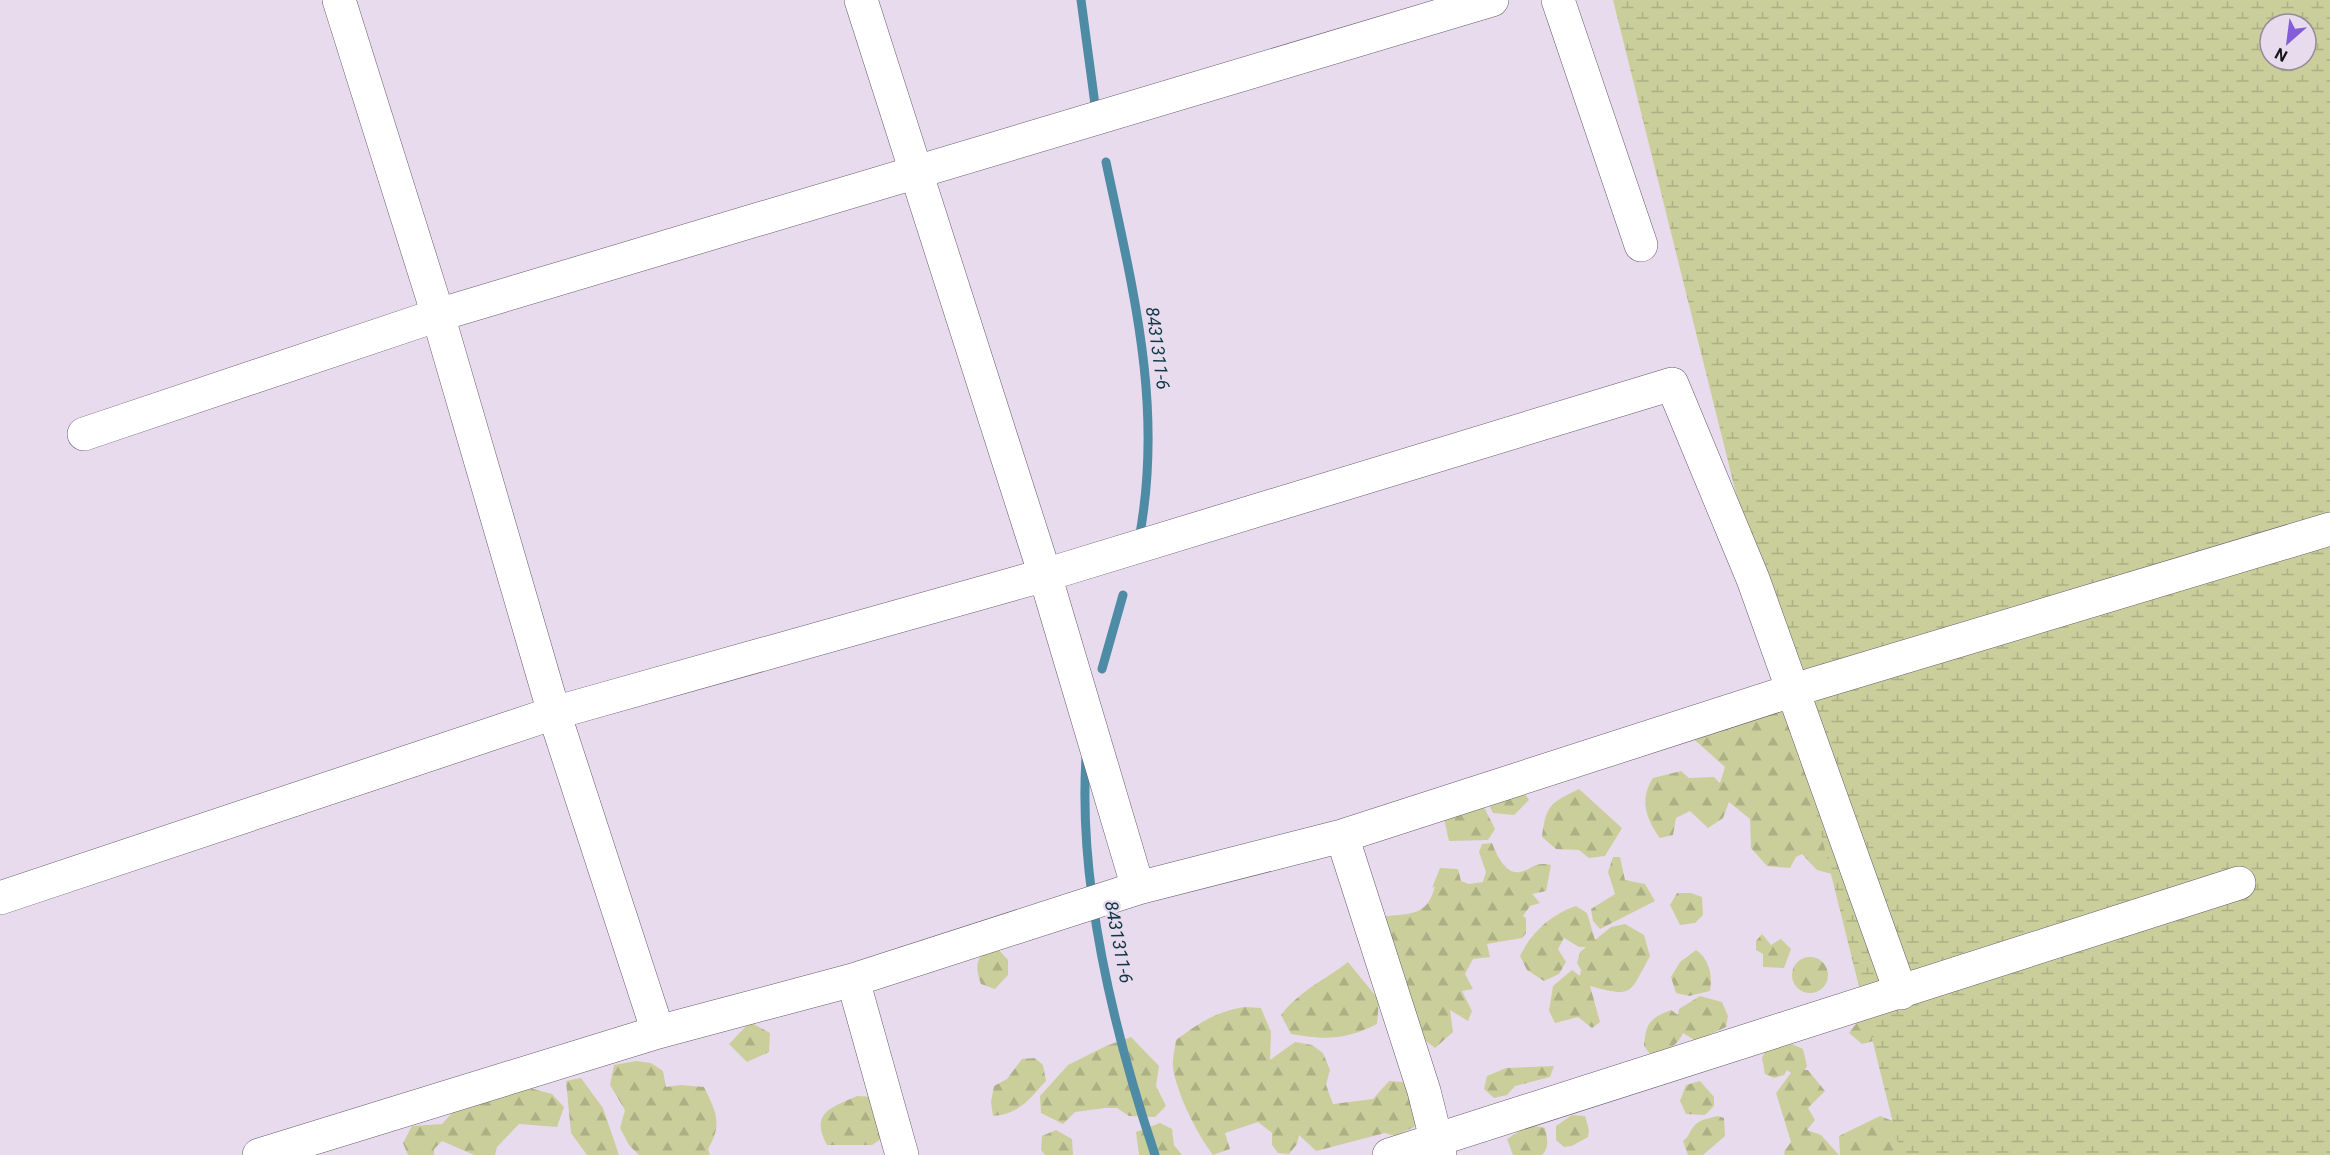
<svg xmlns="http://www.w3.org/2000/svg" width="2330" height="1155" viewBox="0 0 2330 1155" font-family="Roboto,sans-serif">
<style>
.forest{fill:url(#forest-firs)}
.wetland{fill:url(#wetland-marsh);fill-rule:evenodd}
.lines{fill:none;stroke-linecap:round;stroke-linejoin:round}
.stream{stroke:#4e8ba5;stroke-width:9}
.street-casing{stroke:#655a6a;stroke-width:34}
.street{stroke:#fff;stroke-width:33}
.labels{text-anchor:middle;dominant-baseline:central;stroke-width:4.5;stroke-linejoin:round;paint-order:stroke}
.water-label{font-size:18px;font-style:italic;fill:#0e3746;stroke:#e9dbee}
</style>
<defs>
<pattern id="forest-firs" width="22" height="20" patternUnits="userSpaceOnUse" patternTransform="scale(1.5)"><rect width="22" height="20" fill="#cace9b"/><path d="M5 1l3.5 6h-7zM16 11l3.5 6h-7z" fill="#adb085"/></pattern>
<pattern id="wetland-marsh" width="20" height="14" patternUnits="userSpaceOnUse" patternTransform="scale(1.5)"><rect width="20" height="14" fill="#cace9b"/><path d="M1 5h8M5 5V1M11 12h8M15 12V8" fill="none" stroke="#adb085"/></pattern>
</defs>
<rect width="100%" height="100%" fill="#e9dbee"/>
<path class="forest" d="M1779,691L1791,710L1832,874L1817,870L1802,854L1796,857L1790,868L1767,866L1751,848L1750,819L1729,802L1723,818L1708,828L1690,811L1676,818L1673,835L1660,838C1646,819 1639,799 1653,778L1681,771L1689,778L1714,777L1720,783L1725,767L1688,734Z
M1509,767L1529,800L1514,815L1493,813L1485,796Z
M1579,789L1622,828L1605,856L1589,858L1579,850L1556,849L1542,837C1546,805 1550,803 1579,789Z
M1480,799L1495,829L1488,840L1449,841L1443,814Z
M1492,843C1496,853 1505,875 1520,872C1534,869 1533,861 1551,865L1546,891L1532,894L1540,903L1530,906L1523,916L1526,918V933L1522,938L1487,944L1490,957L1473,959L1465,974L1473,989L1462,991L1472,1011L1468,1021L1450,1010L1453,1032L1435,1048L1421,1037L1379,939L1385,916C1412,914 1428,915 1435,886L1432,888L1440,868L1458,869L1461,881L1469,884L1483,882L1486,872L1479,852L1482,844Z
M1613,857H1620L1625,880L1645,884L1655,901L1600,929L1593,921L1591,909L1615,894L1608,872Z
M1677,893H1691L1702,897L1703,915L1695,923L1680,925L1670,905Z
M1576,906L1587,913L1595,940L1611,927L1625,924L1644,935L1650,956C1629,994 1634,998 1590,986L1600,1022L1592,1028L1578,1017L1555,1023L1549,1011L1553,986L1572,970L1580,976L1581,970L1577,963L1580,952L1586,947H1579L1564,938L1558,949L1566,962L1559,974L1544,981L1527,970L1520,956C1531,933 1551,914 1576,906Z
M1762,934L1771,945L1781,939L1791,949L1784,968L1763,967V954L1756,950V941Z
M998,949L1008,960V975L995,989L981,984C976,970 975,962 985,950Z
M1696,950C1709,959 1713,975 1710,991L1689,996L1676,993L1671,977L1680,962Z
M1792 975a18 18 0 1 1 36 0a18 18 0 1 1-36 0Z
M1348,962L1379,1000L1377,1024C1345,1040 1326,1040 1291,1034L1281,1015C1299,991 1325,980 1348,962Z
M1700,996L1722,1002L1728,1016L1726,1027L1696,1041L1683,1033C1676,1048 1666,1051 1650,1054L1644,1046C1646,1023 1650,1018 1671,1010L1678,1015L1679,1009Z
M1245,1007L1261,1008L1271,1032L1270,1060L1295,1042L1312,1045L1323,1053L1330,1070L1326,1085L1333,1104L1373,1099L1389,1081L1413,1083L1425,1108L1414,1127L1395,1136L1385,1133L1316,1151L1299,1135L1297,1144L1289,1154L1278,1153L1272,1145V1133L1258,1122L1225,1133L1230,1149L1213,1155C1197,1134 1177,1094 1173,1068C1172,1059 1175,1049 1176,1040C1199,1023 1217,1011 1245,1007Z
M1863,1015L1908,1032L1862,1044L1849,1033Z
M750,1022L770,1033L769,1052L747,1062L729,1044Z
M1131,1037L1159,1066L1156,1086L1166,1106L1155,1117L1129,1116L1117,1108H1105L1075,1112L1063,1124L1041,1113L1040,1096L1068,1065L1106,1046Z
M1792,1044L1803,1049L1807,1066L1804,1070H1808L1825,1091L1808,1108L1815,1120L1807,1130L1821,1135L1839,1155H1785L1784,1152L1791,1142L1776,1093L1791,1073L1787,1070L1784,1075L1774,1078L1765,1074L1762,1058L1766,1049Z
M1035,1058L1043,1065L1046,1081C1029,1099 1020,1114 993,1116L991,1102L994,1086L1007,1079L1022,1059Z
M636,1061L651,1063L663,1071L666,1087L681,1085L704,1087C716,1112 723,1123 708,1149L710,1155H639L629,1145L620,1128L625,1110L610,1085L614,1065Z
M1554,1066L1550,1077L1515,1086L1507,1095L1494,1098L1484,1089L1487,1076L1506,1068Z
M581,1078L603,1108L619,1155H587L571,1133L566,1081Z
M1700,1081L1714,1097V1106L1705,1115L1686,1114L1680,1101L1686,1085Z
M530,1088L552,1094L564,1107L557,1127L519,1124L497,1147L495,1155H474L442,1141L434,1149V1155H408L403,1143L412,1126L442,1124L461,1103Z
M857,1096L893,1098L881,1139L872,1145H827C810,1113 830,1108 857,1096Z
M1572,1115L1585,1116L1589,1130L1588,1137L1572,1146L1564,1147L1556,1140V1126Z
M1718,1116L1724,1118L1725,1136L1703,1155H1688L1683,1141C1690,1136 1689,1131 1695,1125C1701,1119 1710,1118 1718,1116Z
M1880,1116L1903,1125L1912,1155H1840L1839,1136Z
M1160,1123L1172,1129L1174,1145L1182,1155H1139L1136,1132Z
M1529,1125L1545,1128C1547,1138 1550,1147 1542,1155H1513L1507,1139Z
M1056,1130L1072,1139L1073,1155H1045L1041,1150L1042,1136Z"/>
<path class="wetland" d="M1613,0H2330V1155H1901ZM2270,24H2306V60H2270Z"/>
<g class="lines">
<path class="stream" d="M1081,0L1096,112
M1106,162C1133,290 1164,407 1139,539
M1102,669L1123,595
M1086,758C1078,888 1114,1032 1155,1155"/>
<defs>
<path id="street" d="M339,0L438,315L554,713L658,1032
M861,0L1045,575L1138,888L1342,836L1794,690L2330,529
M1558,0L1641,245
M84,434L438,315L1492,0
M1342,836L1424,1091L1440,1155
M0,898L554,713L1045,575L1672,384L1753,579L1901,993
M853,980L1138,888
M259,1155L658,1032L853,980L902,1155
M1389,1155L2239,883"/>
</defs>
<use href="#street" class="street-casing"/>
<use href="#street" class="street"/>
</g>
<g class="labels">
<g class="water-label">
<text transform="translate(1158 348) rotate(82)">8431311-6</text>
<text transform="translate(1119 942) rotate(79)">8431311-6</text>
</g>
</g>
<g transform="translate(2288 42) rotate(208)"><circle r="28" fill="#e9dbee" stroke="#958b98" stroke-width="1.5"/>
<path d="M0-4.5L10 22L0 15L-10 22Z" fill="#835ed8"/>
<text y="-9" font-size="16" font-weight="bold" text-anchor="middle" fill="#161218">N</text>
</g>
</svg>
